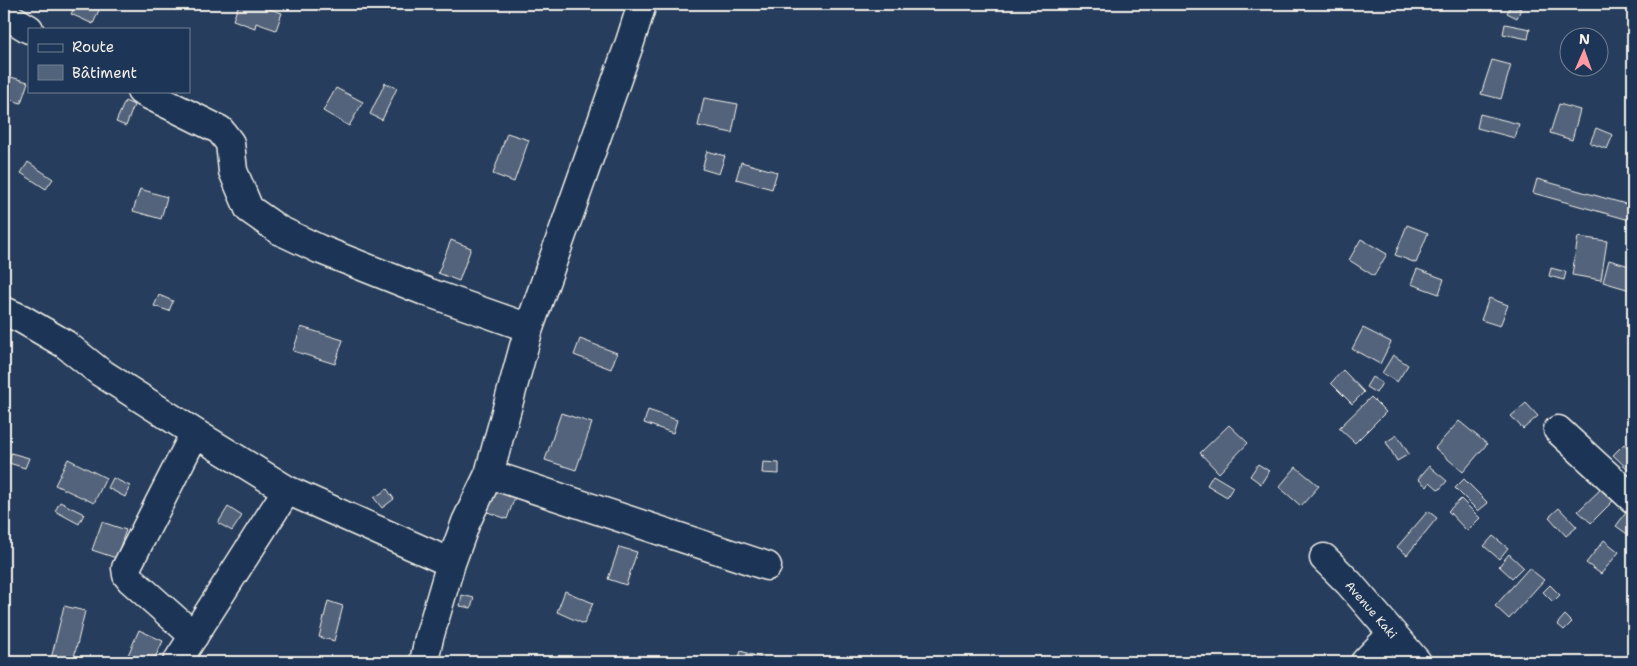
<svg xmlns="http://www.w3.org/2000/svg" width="1637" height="666" viewBox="0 0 1637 666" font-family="'Shantell Sans',sans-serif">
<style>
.building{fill:#52647b;stroke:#f4f1e8}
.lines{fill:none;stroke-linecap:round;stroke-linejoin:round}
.minor-casing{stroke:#f4f1e8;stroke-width:31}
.minor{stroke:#1d3557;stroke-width:28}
.labels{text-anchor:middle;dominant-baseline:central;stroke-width:4;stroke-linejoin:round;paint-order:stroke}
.street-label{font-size:12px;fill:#f4f1e8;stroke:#1d3557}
</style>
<rect width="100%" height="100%" fill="#263d5d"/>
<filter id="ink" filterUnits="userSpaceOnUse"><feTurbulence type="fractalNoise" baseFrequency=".02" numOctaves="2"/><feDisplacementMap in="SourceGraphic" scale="10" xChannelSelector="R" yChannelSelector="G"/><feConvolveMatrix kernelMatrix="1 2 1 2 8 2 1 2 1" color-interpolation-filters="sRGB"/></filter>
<g filter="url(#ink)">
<path class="building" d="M76,4H85L99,10L93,24L71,14Z
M239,4H255L282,13L276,30L256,23L255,28L233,20Z
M1511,5L1521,9L1517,18L1507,13Z
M1505,24L1530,29L1528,39L1503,34Z
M1492,60L1511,65L1501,99L1481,94Z
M11,77L28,82L21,103L5,98Z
M385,83L397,88L382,120L370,114Z
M336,88L363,102L349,126L323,111Z
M704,98L738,104L732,133L698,126Z
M125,101L134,105L126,126L116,122Z
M1559,104L1580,110L1572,140L1550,133Z
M1480,114L1519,124L1515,138L1477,128Z
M1596,128L1613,135L1607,149L1590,143Z
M507,133L529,140L514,182L493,174Z
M707,151L725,156L719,174L702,169Z
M28,162L53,179L46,189L21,173Z
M741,162L777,172L772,189L736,179Z
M1537,179L1633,206V221L1533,193Z
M140,189L167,197L161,219L133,211Z
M1407,225L1428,233L1416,263L1395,255Z
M1578,237L1607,241L1601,280L1572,275Z
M1361,239L1387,254L1374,276L1349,260Z
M451,240L471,248L459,281L438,273Z
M1609,260L1633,267V280L1630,290L1603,282Z
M1551,268L1566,272L1564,280L1549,276Z
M1417,269L1444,279L1439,294L1411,284Z
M159,295L173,301L169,311L154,306Z
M1489,298L1508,305L1500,326L1481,320Z
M301,327L343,340L335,364L293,351Z
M1363,328L1391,342L1380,364L1352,349Z
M580,339L617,353L611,369L574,355Z
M1393,355L1408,365L1397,382L1382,373Z
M1343,370L1364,392L1352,404L1331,383Z
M1372,377L1382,383L1376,393L1366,387Z
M1371,397L1386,412L1355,443L1339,428Z
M1526,403L1538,416L1523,429L1511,416Z
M648,410L677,420L673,433L644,423Z
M561,413L592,423L576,470L545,460Z
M1459,421L1487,444L1463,472L1435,448Z
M1229,425L1248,443L1219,473L1200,453Z
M1397,435L1409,454L1397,461L1386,442Z
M1624,444L1633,453V474L1613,455Z
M11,453L29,458L25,468L9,463Z
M68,459L106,478L94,503L55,485Z
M763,462L779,463V474L762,473Z
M1258,464L1269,471L1261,484L1250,476Z
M1429,466L1447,481L1439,490L1430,482L1427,487L1418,479Z
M1296,467L1319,486L1301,506L1279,487Z
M1213,475L1233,487L1227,497L1207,485Z
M113,478L130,486L125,497L108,488Z
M1464,479L1488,503L1478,511L1455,488Z
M1604,486L1616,498L1591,523L1578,511Z
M490,488L515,497L507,519L482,510Z
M387,489L394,499L382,508L374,498Z
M1461,499L1480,518L1467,531L1448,511Z
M60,502L84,514L79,524L55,511Z
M1631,506L1633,508V532L1630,536L1616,526Z
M228,507L242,516L232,531L218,523Z
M1559,508L1577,527L1566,536L1549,517Z
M1428,511L1437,518L1407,555L1397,547Z
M102,522L126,530L116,558L92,550Z
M1493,536L1508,548L1499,559L1484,546Z
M1604,540L1619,552L1601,574L1586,563Z
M619,547L637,552L626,585L608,579Z
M1509,554L1523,567L1512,578L1499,566Z
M1529,568L1544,580L1509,619L1495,606Z
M1550,585L1560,595L1553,602L1543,592Z
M565,591L593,603L584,624L557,612Z
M462,595L474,598L471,608L460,606Z
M328,601L343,606L334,641L319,637Z
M64,606L85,611L73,662H63L51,659Z
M1565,615L1572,622L1564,630L1557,624Z
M139,630L163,641L153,662H125Z
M741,651L773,662H737Z"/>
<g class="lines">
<defs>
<path id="minor" d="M4,14L29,29
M141,91L220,130L230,143L233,171L249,209L279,230L319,249L427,292L529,328
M4,311L22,319L65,344L100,372L195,433L287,490L451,563L466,522L489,474L529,328L630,42L642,4
M1558,430L1633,499
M489,474L767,566
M1324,558L1349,583L1417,662
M194,636L131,580L127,575L126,568L195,433
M177,662L287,490
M424,662L429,638L451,563
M1365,662L1392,634"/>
</defs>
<use href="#minor" class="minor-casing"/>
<use href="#minor" class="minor"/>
</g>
</g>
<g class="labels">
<g class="street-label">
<text transform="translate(1371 610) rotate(49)">Avenue Kaki</text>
</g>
</g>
<rect width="1637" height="666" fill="none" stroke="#1d3557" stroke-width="20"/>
<rect x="10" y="10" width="1617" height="646" fill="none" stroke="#f4f1e8" stroke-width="2" filter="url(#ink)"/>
<rect x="28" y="28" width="162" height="65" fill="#1d3557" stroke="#738091"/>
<rect x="38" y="44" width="25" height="8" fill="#1d3557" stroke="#738091"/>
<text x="72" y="52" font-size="15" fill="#f4f1e8">Route</text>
<rect x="38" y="65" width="25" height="15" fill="#52647b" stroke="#738091"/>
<text x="72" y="78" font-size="15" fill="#f4f1e8">Bâtiment</text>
<g transform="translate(1584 52) rotate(2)"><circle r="24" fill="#1d3557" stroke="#738091"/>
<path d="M0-4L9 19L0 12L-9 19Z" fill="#ff9aa2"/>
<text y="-8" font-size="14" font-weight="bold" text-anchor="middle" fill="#f4f1e8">N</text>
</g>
</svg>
